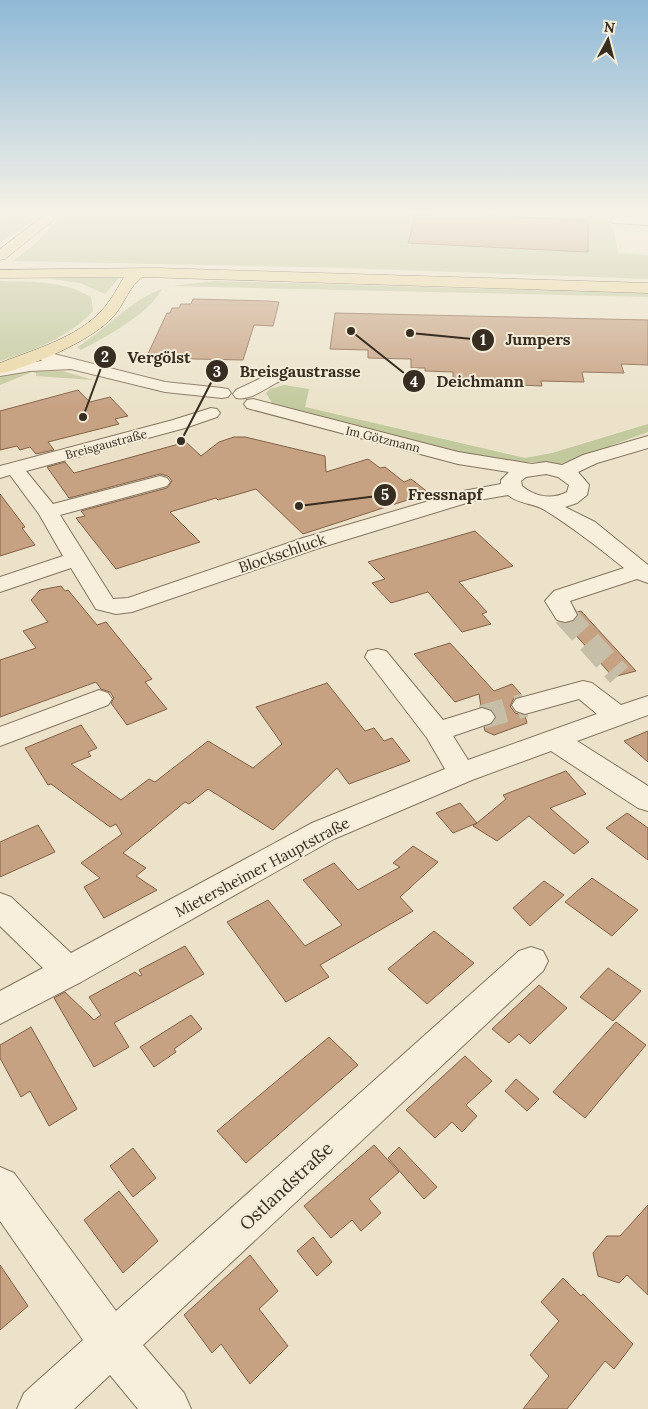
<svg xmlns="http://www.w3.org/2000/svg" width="648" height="1409" viewBox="0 0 648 1409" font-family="Lora,serif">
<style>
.green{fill:#c2c99d}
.building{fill:#c6a182;stroke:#846147}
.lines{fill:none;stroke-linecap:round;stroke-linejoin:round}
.minor-tunnel{stroke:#c7bea7;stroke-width:24;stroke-dasharray:24 12;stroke-linecap:butt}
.minor-casing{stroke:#86755f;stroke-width:2}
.major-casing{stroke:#554432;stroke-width:1}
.minor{fill:#f7efdc;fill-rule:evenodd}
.major{fill:#ebd7a4;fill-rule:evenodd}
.labels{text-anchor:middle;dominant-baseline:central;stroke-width:4;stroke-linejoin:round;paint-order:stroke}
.far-street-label{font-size:12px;fill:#382d21;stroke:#f3ecd8}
.street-label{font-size:15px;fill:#382d21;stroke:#f3ecd8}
.near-street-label{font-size:18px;fill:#382d21;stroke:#f3ecd8}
.leader{fill:none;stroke:#382d21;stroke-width:2}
.callout-dot{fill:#382d21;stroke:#f3ecd8;stroke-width:2}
.mark-label{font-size:15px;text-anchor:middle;font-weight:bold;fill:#fff}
.callout-label{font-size:16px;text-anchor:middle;font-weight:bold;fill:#382d21;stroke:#f3ecd8;stroke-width:4;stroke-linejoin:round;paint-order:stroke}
</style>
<rect width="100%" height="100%" fill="#ebe2c9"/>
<path class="green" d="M14,211H47L0,243V221Z
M67,211H577L587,214L588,218L612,221L618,253L648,255V279L349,268L13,261L35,244Z
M45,278H119L105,294L80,283Z
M0,281C31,282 63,280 91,297L93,311C68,338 34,350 0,361Z
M215,281L633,293H648V297L172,286Z
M162,289C148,315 107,336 81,350L77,347C106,330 130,300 162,289Z
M25,370L63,371L93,380L36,376V373L32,372L0,385V376Z
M284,385L309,389L305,407L525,458L552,453L648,424V432L560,464L528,462L514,466L273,405L266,393L270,389Z"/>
<path class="building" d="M416,213L588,220V252L408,243Z
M193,299L268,301L279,302L273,326L254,325L243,360L146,358L167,313H170L172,308H179L181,304H191Z
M335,313L648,320V365L621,364L624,373L582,372L584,382L541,381L542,386L498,384V379L453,378V372L425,371V368H411V359L368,358V350L330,349Z
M78,390L90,402L110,397L128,416L115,419L119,424L48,442L54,450L36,454L30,447L20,450L17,446L0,450V411Z
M234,437H245L325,456L326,472L368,459L380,468L385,467L404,482L411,479L429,493L303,534L256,489L218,500L216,498L170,512L200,542L116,569L76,518L85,516L81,511L167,488L172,481L168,476L160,474L69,498L47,467L65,462L74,473L186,442L201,456L219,442Z
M0,494L25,527L22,528L35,545L0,556Z
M475,531L513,566L459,582L487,612L482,614L491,624L462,632L428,592L391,603L372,583L385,579L368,562Z
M61,586L65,591L68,590L97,625L106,622L152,679L145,682L167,709L127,725L111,703L114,698L110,692L101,689L96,682L0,717V660L36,648L23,631L48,622L31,600L40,590Z
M581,611L636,671L613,677L566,624L574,621L578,616L577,612Z
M450,643L494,691L512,684L521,694L514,698L510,706L515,713L525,716L527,723L494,735L485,731L484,727L493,724L497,716L492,709L481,706L479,694L455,702L414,654Z
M327,683L365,731L374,728L384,741L392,738L410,761L349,784L337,768L273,830L208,789L189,804L185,802L123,853L146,868L136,876L157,890L104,918L84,887L100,878L81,863L122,834L116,824L110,827L51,784L48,785L25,748L81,725L97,748L88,752L91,756L71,764L121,800L149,779L155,782L208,741L253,768L282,744L256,707Z
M648,731V762L624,741Z
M566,771L586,794L550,808L589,842L574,854L529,816L497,841L473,826L477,823L453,833L436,813L460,803L477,823L506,799L503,795Z
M627,813L648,828V860L606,828Z
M38,825L55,852L0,877V842Z
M413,846L438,862L400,897L413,911L320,965L329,977L286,1002L227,922L268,900L305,946L342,925L303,880L334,863L358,890L400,867L393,863Z
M592,878L638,910L612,936L565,902Z
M544,881L564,895L530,926L513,908Z
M434,931L474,963L427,1004L388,969Z
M185,946L204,974L114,1023L129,1047L94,1067L54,998L65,992L94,1020L101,1015L89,997L135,972L140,976L142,975L139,970Z
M608,968L641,991L613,1021L580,997Z
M539,985L567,1008L530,1044L519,1034L509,1043L492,1029Z
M191,1015L202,1029L174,1049L176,1052L154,1067L140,1047Z
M616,1022L646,1045L585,1118L553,1092Z
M31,1027L77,1109L49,1126L30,1091L21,1097L0,1058V1045Z
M329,1037L358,1065L246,1163L217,1131Z
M465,1056L492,1081L466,1105L477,1116L462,1132L452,1122L435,1138L406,1110Z
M516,1079L539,1099L527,1111L505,1091Z
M374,1145L399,1172L369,1199L381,1213L361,1231L352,1220L331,1238L304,1206Z
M399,1147L437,1187L424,1199L388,1158Z
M133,1148L156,1178L133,1197L110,1166Z
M119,1191L158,1241L123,1273L84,1220Z
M648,1205V1295L627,1275L619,1283L598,1276L593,1253L607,1236H620Z
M313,1237L332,1262L317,1276L297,1251Z
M250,1255L278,1291L259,1309L288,1346L250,1384L221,1344L212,1353L184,1315Z
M0,1265L28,1306L0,1330Z
M563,1278L581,1296L583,1294L633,1344L614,1369L605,1361L567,1409H523L549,1376L530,1355L559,1321L541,1302Z"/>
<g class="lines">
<path class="minor-tunnel" d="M565,615L619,675
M482,717L525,705"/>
<defs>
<path id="minor" d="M617,216L648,217V225L613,223L611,220L613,217Z
M44,348L50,350L54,354L165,382L222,388L228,389L231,393L228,397L222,398L165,392L71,369L30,371L0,376V366L42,361L36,353Z
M274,372L280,373L283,377L280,381C267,387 251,401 236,398L233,394L236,390Z
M253,399L458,452L532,464L546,462L562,465L583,455L648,436V448L597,463L578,472L589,485L587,495L577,503L565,507L595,522L648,565V583L637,579L570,601L577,615L573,620L565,622L557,620L545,601L554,591L624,568C598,547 572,527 543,509C532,503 519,504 508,495L473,501L319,548L132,612L116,614L96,609L71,568L0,592V577L63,556L39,514L10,475L0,478V466L173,420L211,408L217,409L220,413L217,417L185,428L26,471L53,504L160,476L167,478L170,482L167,486L60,515L113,599L128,598L303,538L463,491L501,484V480L509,472L458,464L247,408L244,404L247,400ZM546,474L558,477L569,485L567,492C552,500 535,497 522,486L521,481L526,477Z
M377,649L386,651L443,720L482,708L491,711L495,717L491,723L453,736L468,760L597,714L579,699L525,714L516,711L512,705L516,699L583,681L592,683L621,705L648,696V715L577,741L648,786V811L638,808L551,751L472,780L334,839L81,982L0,1024V991L43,968L0,926V893L11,897L71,953L312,823L445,769L427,738L365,657L368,651Z
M99,690L108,693L112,699L108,705L0,746V727Z
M531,947L543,951L548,961L543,971L143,1345L184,1393L191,1409H138L110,1375L74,1409H17L24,1393L83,1340L0,1221V1167L14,1173L116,1311L519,951Z"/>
<path id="major" d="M50,211H65L5,259L0,260V249Z
M156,268L648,283V293L143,277C130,284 124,305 113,317C91,341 32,366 0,374V363C37,348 86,336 110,300C115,293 119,285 124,277L0,278V270Z"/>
</defs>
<use href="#minor" class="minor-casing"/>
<use href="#major" class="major-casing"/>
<use href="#minor" class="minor"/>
<use href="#major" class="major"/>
</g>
<linearGradient id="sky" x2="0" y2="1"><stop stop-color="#8fb9d6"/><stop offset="0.52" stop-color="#f6f2e7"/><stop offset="1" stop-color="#f6f2e7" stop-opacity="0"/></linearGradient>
<rect width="648" height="409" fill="url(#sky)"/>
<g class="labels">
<g class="far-street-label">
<text transform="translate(383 439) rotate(14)">Im Götzmann</text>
<text transform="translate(106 444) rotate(-15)">Breisgaustraße</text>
</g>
<g class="street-label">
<text transform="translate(282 553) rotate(-19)">Blockschluck</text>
<text transform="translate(262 867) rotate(-28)">Mietersheimer Hauptstraße</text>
</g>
<g class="near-street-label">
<text transform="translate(286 1186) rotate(-43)">Ostlandstraße</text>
</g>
</g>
<path class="leader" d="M410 333L483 340M83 417L105 357M181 441L217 371M351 331L414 381M299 506L385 495"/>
<g class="callout-dot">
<circle cx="410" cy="333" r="5"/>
<circle cx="83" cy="417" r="5"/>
<circle cx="181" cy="441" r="5"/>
<circle cx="351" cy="331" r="5"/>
<circle cx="299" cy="506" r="5"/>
<circle cx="483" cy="340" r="12"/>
<circle cx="105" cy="357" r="12"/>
<circle cx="217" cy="371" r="12"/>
<circle cx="414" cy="381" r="12"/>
<circle cx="385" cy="495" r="12"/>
</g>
<g class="mark-label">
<text x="483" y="345">1</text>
<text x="105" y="362">2</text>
<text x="217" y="377">3</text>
<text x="414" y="387">4</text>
<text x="385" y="500">5</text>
</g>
<g class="callout-label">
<text x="538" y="345">Jumpers</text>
<text x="159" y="363">Vergölst</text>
<text x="300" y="377">Breisgaustrasse</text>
<text x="480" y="387">Deichmann</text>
<text x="445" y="500">Fressnapf</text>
</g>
<g transform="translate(608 40) rotate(7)" stroke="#f3ecd8" stroke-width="4" paint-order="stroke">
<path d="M0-4L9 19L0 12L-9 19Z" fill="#382d21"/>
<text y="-8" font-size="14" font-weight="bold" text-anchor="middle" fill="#382d21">N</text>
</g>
</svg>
